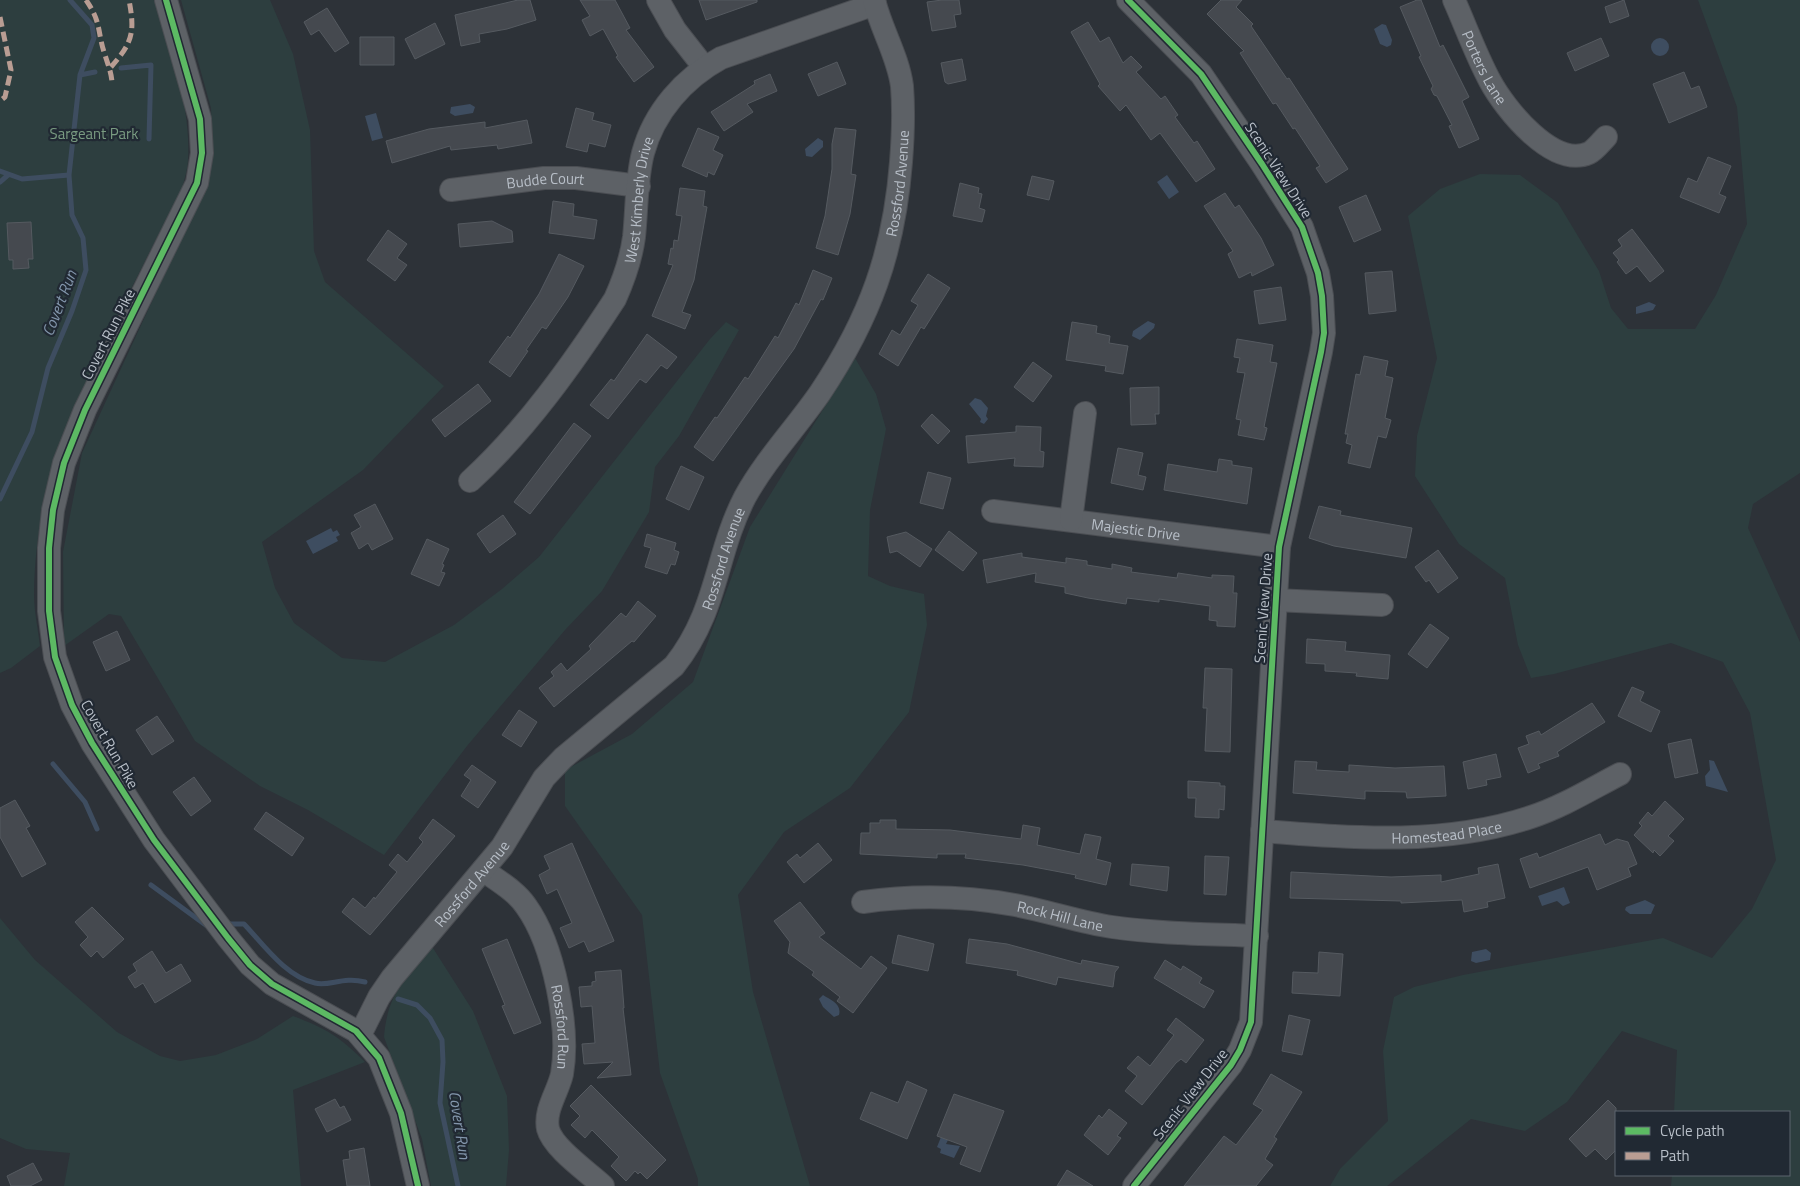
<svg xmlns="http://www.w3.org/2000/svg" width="1800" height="1186" viewBox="0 0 1800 1186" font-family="'Titillium Web',sans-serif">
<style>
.green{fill:#2d3e3f}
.water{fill:#3e4d60}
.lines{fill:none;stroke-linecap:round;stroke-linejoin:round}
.stream{stroke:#3e4d60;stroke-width:5}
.building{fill:#45494f;stroke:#555a60}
.minor-casing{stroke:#4b4e53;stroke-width:24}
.minor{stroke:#5d6166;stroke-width:22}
.quiet{stroke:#b99d93;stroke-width:5;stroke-dasharray:10 5;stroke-linecap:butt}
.cycleway-casing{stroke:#212933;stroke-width:9}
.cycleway{stroke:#5cba63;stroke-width:6}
.labels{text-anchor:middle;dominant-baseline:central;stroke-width:4.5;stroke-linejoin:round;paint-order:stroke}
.street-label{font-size:15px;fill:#b8bfc8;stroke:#212933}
.park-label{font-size:15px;fill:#799b81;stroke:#212933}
.water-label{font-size:16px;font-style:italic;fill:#8396ac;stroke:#212933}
</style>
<rect width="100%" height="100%" fill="#2d3238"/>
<path class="green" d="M0,0H157C171,51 191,106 188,159C188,169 184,180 182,189C159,233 137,277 115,321C71,412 35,490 34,594C34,611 38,629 40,646L11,668L0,673Z
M181,0H270L293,54L310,130L314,251L325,282L444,386L363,470L262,542L275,588L294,623L342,658L385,662L454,625L502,589L539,557L710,339L726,322L739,330L679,436L655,467L649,512L602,591L565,630L467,746L384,855L308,810L260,786L195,741L121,616L109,614L64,646L63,552L82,453L197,204L213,158L211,108Z
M1698,0H1800V473L1753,504L1748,528L1800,642V1186H1671L1672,1175H1789V1112H1674L1677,1050L1622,1031L1567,1102L1525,1131L1471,1119L1387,1186H1330L1340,1169L1388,1121L1383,1051L1394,997L1414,987L1463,975L1663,938L1712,958L1752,909L1776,860L1750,713L1723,662L1671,643L1554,674L1531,678L1518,645L1505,578L1459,544L1415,476L1417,436L1437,358L1408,216L1440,189L1480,174L1520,175L1558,203L1599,271L1611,308L1628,329H1695L1716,295L1747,224L1737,107Z
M855,358L876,394L886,429L870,510L868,576L890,586L924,594L927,625L909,712L850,788L784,832L738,895L753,992L810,1186H698V1179L660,1073L642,915L565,806V770L632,734L693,682L750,527Z
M0,918L35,960L117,1032L160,1056L180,1061L216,1055L257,1039L293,1016C327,1029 339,1036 365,1062L293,1090L301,1186H64L70,1153L26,1149L0,1138Z
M431,945L473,1011L507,1096L509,1150L506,1186H431L422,1139L384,1037C387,995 406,977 431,945Z"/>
<path class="water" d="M1382,24L1386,25L1392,40L1391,45L1387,47L1380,44L1374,29Z
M1651 47a9 9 0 1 1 18 0a9 9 0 1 1-18 0Z
M470,104L475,107L473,113L455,116L450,113L451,107Z
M376,113L383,138L372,141L365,116Z
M818,138L823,141V147L812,157L806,156L805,149Z
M1167,175L1179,192L1169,199L1157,182Z
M1649,302L1656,305L1653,310L1636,314V307Z
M1148,321L1155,324L1154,328L1140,340L1132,336L1133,331Z
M975,398L981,400L988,408L986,416L988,419L984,424L980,422L981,419L969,404Z
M331,528L333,532L337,530L340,535L336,537L338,541L313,554L306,541Z
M1709,760L1714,761L1728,792L1706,786L1705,776L1710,770Z
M1564,887L1570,903L1563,906L1557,901L1542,906L1538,896Z
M1645,900L1655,905L1651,914H1630L1625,910L1626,907Z
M1486,949L1491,953L1490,960L1476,963L1471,961L1472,952Z
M823,995C831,1000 842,1004 839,1015L834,1017L823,1007L819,999Z
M941,1137L948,1140L946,1144L960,1146L954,1158L940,1153L941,1149L937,1147Z"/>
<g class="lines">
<path class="stream" d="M121,68L151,65L149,139
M80,75L95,72
M0,171L22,179L69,175
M0,182L8,175
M0,499L32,432L48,368L72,311L86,270L83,238L72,215L69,175L80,75L94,38L92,25L70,0
M53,764L85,802L97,829
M151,885L207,926
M228,924H244C263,944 286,977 315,983C329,987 343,976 365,982
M398,999L417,1005L430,1018L442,1040L443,1062L440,1103L458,1186"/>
</g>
<path class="building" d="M518,0H530L536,20L507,29L479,34L480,42L461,46L455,15Z
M580,0H615L630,28L626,30L654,67L634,82L616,57L618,56L603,29L590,36L582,20L590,16Z
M699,0H757V2L706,20Z
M942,0H959L961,14L954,15L956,27L932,31L927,2Z
M1221,0H1242L1236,7L1253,24L1251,26L1287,79L1289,78L1348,169L1326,183L1316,168L1320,166L1295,128L1293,129L1276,103L1273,104L1240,53L1244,51L1207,14Z
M1417,0H1421L1440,47L1443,45L1469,97L1462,101L1479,139L1459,148L1449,126L1452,125L1437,96L1434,95L1431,89L1433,86L1419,57L1421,56L1400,7Z
M1624,0L1629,16L1610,23L1605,7Z
M327,8L349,43L335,52L319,30L311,35L304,22Z
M1088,22L1100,42L1109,37L1123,63L1131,56L1142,67L1136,72L1161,99L1165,96L1178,115L1175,117L1194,143L1197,141L1215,169L1196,182L1160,133L1151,140L1126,105L1120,111L1098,86L1100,84L1071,32Z
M435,23L445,44L415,59L405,39Z
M360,37H394V65H360Z
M1601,38L1609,56L1575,71L1567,53Z
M962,59L966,80L948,84L945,82L941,63Z
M837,62L846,84L818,96L808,74Z
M1684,72L1691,89L1699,86L1707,107L1669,123L1653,84Z
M770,74L777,91L747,104L753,112L724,131L711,112L755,84L754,81Z
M576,108L594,113L592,120L611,125L605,147L589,143L587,152L566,147Z
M527,120L532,143L498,149L497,145L451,150L450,146L392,163L386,141L429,129L485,122V128Z
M698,128L719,137L713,150L723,155L714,175L708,172L707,177L682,166Z
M835,128L856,130L851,174L856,175L850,214L838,255L816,248L825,216L832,169V144Z
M1708,157L1731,166L1719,194L1726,197L1719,213L1680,197L1688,178L1697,182Z
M1032,176L1054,181L1049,200L1027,195Z
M960,183L979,188L978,193L982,194L979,208L985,210L982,222L953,216Z
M680,188L705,191L703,206L707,207L694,280L682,312L691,315L685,329L652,316L673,265L668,264L671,248L673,249L674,240L678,241L682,216L676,215Z
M1225,193L1235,208L1239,205L1261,238L1274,265L1252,276L1251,272L1239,278L1228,254L1233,251L1204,206Z
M1366,195L1381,230L1354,242L1339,207Z
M553,201L574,204L573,216L597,220L594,239L549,233Z
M492,221L512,231L513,242L460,247L458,224Z
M31,222L33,259H28L29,268L13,269V260H9L7,223Z
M1632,229L1664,271L1650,282L1637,266L1626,274L1617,262L1619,260L1613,253L1622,246L1618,240Z
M388,230L407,244L397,258L407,265L395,281L367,260Z
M559,254L584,266L568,297L546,329L542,327L526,350L528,351L510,377L489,362L508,336L510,338L539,294Z
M813,270L832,278L823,300L821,299L794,349L713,461L694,447L715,417L717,418L745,377L748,379L775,336L778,338L796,303L799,305Z
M1392,271L1396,311L1369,314L1365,273Z
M928,274L950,288L924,329L921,327L898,366L879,354L892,330L900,335L918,305L911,301Z
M1281,287L1286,320L1259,324L1254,291Z
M1072,322L1097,326L1096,333L1110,336L1109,343L1128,346L1123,374L1105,371L1106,366L1066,360Z
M647,334L677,357L667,369L661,365L646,383L640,379L608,419L590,405L611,379L614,381Z
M1237,339L1273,345L1270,362L1277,363L1264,427L1267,428L1264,440L1238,435L1241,420L1236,419L1245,373L1237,372L1240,358L1234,357Z
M1364,356L1388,361L1385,376L1393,378L1385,418L1391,420L1386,438L1378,436L1370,468L1348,463L1352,445L1346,443L1348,434H1345L1356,374L1360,375Z
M1033,362L1052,376L1033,402L1014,387Z
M478,384L491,401L445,437L432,420Z
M1159,387V414H1155L1156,424L1131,425L1130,388Z
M932,414L950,431L938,444L921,426Z
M574,423L591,436L530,514L514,502Z
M1016,426L1041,427L1040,451L1044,452L1043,467L1014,466L1015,458L968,463L966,436L1016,432Z
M1118,448L1143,453L1138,475L1146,477L1143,490L1111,483Z
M1219,459L1232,461V465L1252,468L1247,504L1164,490L1168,464L1217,472Z
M681,466L704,477L689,510L666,499Z
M928,472L951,478L943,509L920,503Z
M375,504L393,539L372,550L368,543L359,549L351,533L361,527L354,515Z
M1319,506L1341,511L1340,515L1412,528L1406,558L1334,546L1309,538Z
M503,515L516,534L490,553L477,534Z
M949,531L977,553L963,571L935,550Z
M906,532L932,549L920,567L897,551L890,553L887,537Z
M647,534L676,543L674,550L679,552L675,565L671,564L667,574L645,567L651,548L644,546Z
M427,539L449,549L442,564L444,565L441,572L445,573L439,586L411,574Z
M1438,550L1458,578L1438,593L1429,580L1426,582L1415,567Z
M1022,553V557L1066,563V558L1087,561V565L1112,569V564L1132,568L1131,572L1177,578L1178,573L1212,578V575L1234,576L1233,593H1237L1235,627L1217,626V621L1209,620L1210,606L1159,599V602L1127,598L1126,604L1088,598L1065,593V587L1035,582L1036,573L987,583L983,560Z
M638,601L656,616L634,642L632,641L554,707L539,688L554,676L551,672L561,663L567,671L591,649L589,646L621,613L626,617Z
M1430,624L1449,638L1427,668L1408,654Z
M117,631L130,660L106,671L93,642Z
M1307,639L1346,642L1345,651L1390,655L1388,679L1356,676L1357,673L1325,671V664L1306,663Z
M1205,668L1232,669L1230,752L1205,751L1207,708H1203Z
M1632,687L1644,692L1640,701L1660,711L1651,732L1618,716Z
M1592,703L1605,722L1557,752L1559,756L1538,764L1540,768L1528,773L1518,748L1529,744L1526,736L1539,731L1541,735Z
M519,710L537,722L521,747L502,735Z
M157,716L174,741L152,755L136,730Z
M1691,739L1698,773L1675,778L1668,744Z
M1496,754L1501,777L1486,780L1487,785L1468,789L1463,762Z
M1295,761L1317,762L1316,770L1349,772V765L1395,768L1444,766L1446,796L1407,798L1406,792L1365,791V799L1293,793Z
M472,765L496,782L478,808L461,796L471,780L464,775Z
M194,777L211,801L191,816L173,792Z
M1188,781L1220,783V786H1225L1224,810L1219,809V818L1195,817L1196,798H1188Z
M15,800L30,826L26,828L46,864L22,877L0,837V808Z
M1665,801L1684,819L1668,836L1674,841L1660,856L1654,850L1653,853L1634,835L1642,826L1639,823L1648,812L1652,816Z
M266,812L304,838L292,856L254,829Z
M433,819L455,836L370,935L342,912L353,898L365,908L374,897L375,899L397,872L389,865L398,854L407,862L423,842L419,838Z
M880,820H896V829L950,830L1021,839L1023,825L1040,828L1037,845L1080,854L1085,834L1101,837L1096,859L1111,863L1106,885L1075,878L1076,875L1023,865L965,858L966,854H937V858L860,854L861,833H870V823H880Z
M1600,834L1605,845L1617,839L1628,842L1637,864L1628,868L1631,876L1597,890L1588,867L1530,888L1520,859L1537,853L1539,858Z
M572,843L614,941L589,952L584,941L569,948L560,928L572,923L557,889L547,894L539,875L550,869L544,856Z
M818,843L832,860L804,883L787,862L797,854L800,858Z
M1205,856L1229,857L1226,895L1204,894Z
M1132,864L1169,867L1167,891L1130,885Z
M1498,864L1505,898L1487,902L1488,907L1464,912L1462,900L1401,903V901L1290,898L1291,872L1391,877L1441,875V882L1479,874L1478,868Z
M800,902L825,933L819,937L861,969L871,956L887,968L853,1013L837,1001L840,997L812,975L814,972L788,953L790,942L774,921Z
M92,907L124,939L103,958L97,951L91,957L80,945L88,937L75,922Z
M898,935L934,944L928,971L892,963Z
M507,939L541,1023L514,1034L502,1006L505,1005L482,949Z
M969,939L1007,944L1081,964L1082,960L1119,967L1115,972L1113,987L1058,977L1056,985L1017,975L1018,971L966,963Z
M152,951L166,973L181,964L191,981L155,1003L143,983L135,988L128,977L137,971L133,964Z
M1319,952L1343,954L1340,996L1292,993L1293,972L1318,973Z
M1165,960L1181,970L1183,966L1202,978L1199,983L1214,991L1204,1008L1154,978Z
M621,970L624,1008H623L631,1075L597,1078L613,1062L584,1064L582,1044L595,1043L592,1006L581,1007L579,987L592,986V982L596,981L595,972Z
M1289,1015L1310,1020L1302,1055L1282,1051Z
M1176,1018L1204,1040L1186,1063L1181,1059L1176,1063L1142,1105L1125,1091L1137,1076L1127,1068L1138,1056L1150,1066L1174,1035L1167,1030Z
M1271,1074L1302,1092L1274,1137L1277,1139L1265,1159L1273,1165L1256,1186H1184L1224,1136L1236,1145L1263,1110L1253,1104Z
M907,1081L927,1090L907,1139L860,1119L871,1092L898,1103Z
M591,1085L666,1160L647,1179L640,1172L638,1174L635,1171L626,1181L611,1166L619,1157L592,1130L585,1138L571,1125L580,1116L570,1106Z
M954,1094L1004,1111L980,1172L960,1164L967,1147L937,1136Z
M335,1099L340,1108L344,1106L351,1120L327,1132L315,1109Z
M1608,1100L1616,1108V1150L1606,1160L1595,1149L1586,1157L1569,1139Z
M1109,1109L1127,1123L1117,1136L1121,1138L1108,1155L1084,1135L1099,1115L1102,1118Z
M364,1148L370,1186H347L343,1160L350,1159L349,1151Z
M33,1163L42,1180L30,1186H11L7,1176Z
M1067,1170L1093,1186H1057Z"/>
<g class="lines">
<defs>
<g id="minor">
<path d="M166,0L200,119L202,153L197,183L85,410L64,463L53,510L49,548V611L55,657L72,705L92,743L154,840L228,938L250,965L272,984L356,1031L379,1058L401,1113L418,1186"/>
<path d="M658,0L675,30L704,67"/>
<path d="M1128,0L1201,74L1262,164L1302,227L1318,273L1322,296L1324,333L1321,352L1279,547L1251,1022L1240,1050L1231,1065L1134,1186"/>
<path id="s1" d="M1454,0C1466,27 1476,55 1490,81C1505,109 1553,169 1589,153C1595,150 1601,142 1606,137"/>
<path id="s2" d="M451,190L544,178H576L639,186"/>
<path id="s3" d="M470,481C526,430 574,362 615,299C624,279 631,259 634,237C637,209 636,180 643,153C654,112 684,78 721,58L875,4"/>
<path id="s4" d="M993,511L1279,547"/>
<path d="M1071,520L1085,413"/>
<path d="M1275,600L1382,605"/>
<path id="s5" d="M1262,831C1352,838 1444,846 1531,817C1562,807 1591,789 1620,774"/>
<path id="s6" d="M483,870C498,881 516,891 526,906C554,945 570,1028 562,1074C558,1092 544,1110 548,1129C553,1148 588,1172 603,1186"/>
<path id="s7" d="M863,902C913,895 965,896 1015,905C1048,911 1079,922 1112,927C1160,934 1209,934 1257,936"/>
<path id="s8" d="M360,1035L379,997L392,978L502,847L544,778L563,758L674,666C718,611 715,555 745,497C766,459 795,429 820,393C870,318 894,252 901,162C903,137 904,111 902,86C898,56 881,29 874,0"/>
</g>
</defs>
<use href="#minor" class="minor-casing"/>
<use href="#minor" class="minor"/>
<path class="quiet" d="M86,0C102,23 97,32 105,55C108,65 111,71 112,82
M0,17L11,70L5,97L0,101
M111,67C133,42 135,32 129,0"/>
<defs>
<path id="cycleway" d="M166,0L200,119L202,153L197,183L85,410L64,463L53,510L49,548V611L55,657L72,705L92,743L154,840L228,938L250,965L272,984L356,1031L379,1058L401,1113L418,1186
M1128,0L1201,74L1262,164L1302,227L1318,273L1322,296L1324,333L1321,352L1279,547L1251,1022L1240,1050L1231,1065L1134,1186"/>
</defs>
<use href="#cycleway" class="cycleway-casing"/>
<use href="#cycleway" class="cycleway"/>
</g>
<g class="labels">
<g class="street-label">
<text stroke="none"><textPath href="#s1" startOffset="74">Porters Lane</textPath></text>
<text transform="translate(1279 170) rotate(57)">Scenic View Drive</text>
<text stroke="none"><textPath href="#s2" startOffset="95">Budde Court</textPath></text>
<text stroke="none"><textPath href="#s8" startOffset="1028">Rossford Avenue</textPath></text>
<text stroke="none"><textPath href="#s3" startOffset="336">West Kimberly Drive</textPath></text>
<text transform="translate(108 334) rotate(-63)">Covert Run Pike</text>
<text stroke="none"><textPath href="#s4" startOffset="144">Majestic Drive</textPath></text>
<text stroke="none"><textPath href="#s8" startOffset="608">Rossford Avenue</textPath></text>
<text transform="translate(1263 608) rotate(-86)">Scenic View Drive</text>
<text transform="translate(110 744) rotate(60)">Covert Run Pike</text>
<text stroke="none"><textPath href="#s5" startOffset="185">Homestead Place</textPath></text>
<text stroke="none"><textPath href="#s8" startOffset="189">Rossford Avenue</textPath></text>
<text stroke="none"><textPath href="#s7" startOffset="199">Rock Hill Lane</textPath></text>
<text stroke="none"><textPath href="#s6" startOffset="184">Rossford Run</textPath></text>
<text transform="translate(1190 1094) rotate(-52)">Scenic View Drive</text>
</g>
<g class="park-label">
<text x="94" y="133">Sargeant Park</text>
</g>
<g class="water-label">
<text transform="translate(59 303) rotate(-69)">Covert Run</text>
<text transform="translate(460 1125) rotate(81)">Covert Run</text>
</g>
</g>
<rect x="1615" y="1111" width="175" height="65" fill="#212933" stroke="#5d656f"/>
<rect x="1625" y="1127" width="25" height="8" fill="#5cba63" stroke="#5d656f"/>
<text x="1660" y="1136" font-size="15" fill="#b8bfc8">Cycle path</text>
<rect x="1625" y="1152" width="25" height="8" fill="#b99d93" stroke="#5d656f"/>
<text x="1660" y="1161" font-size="15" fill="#b8bfc8">Path</text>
</svg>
